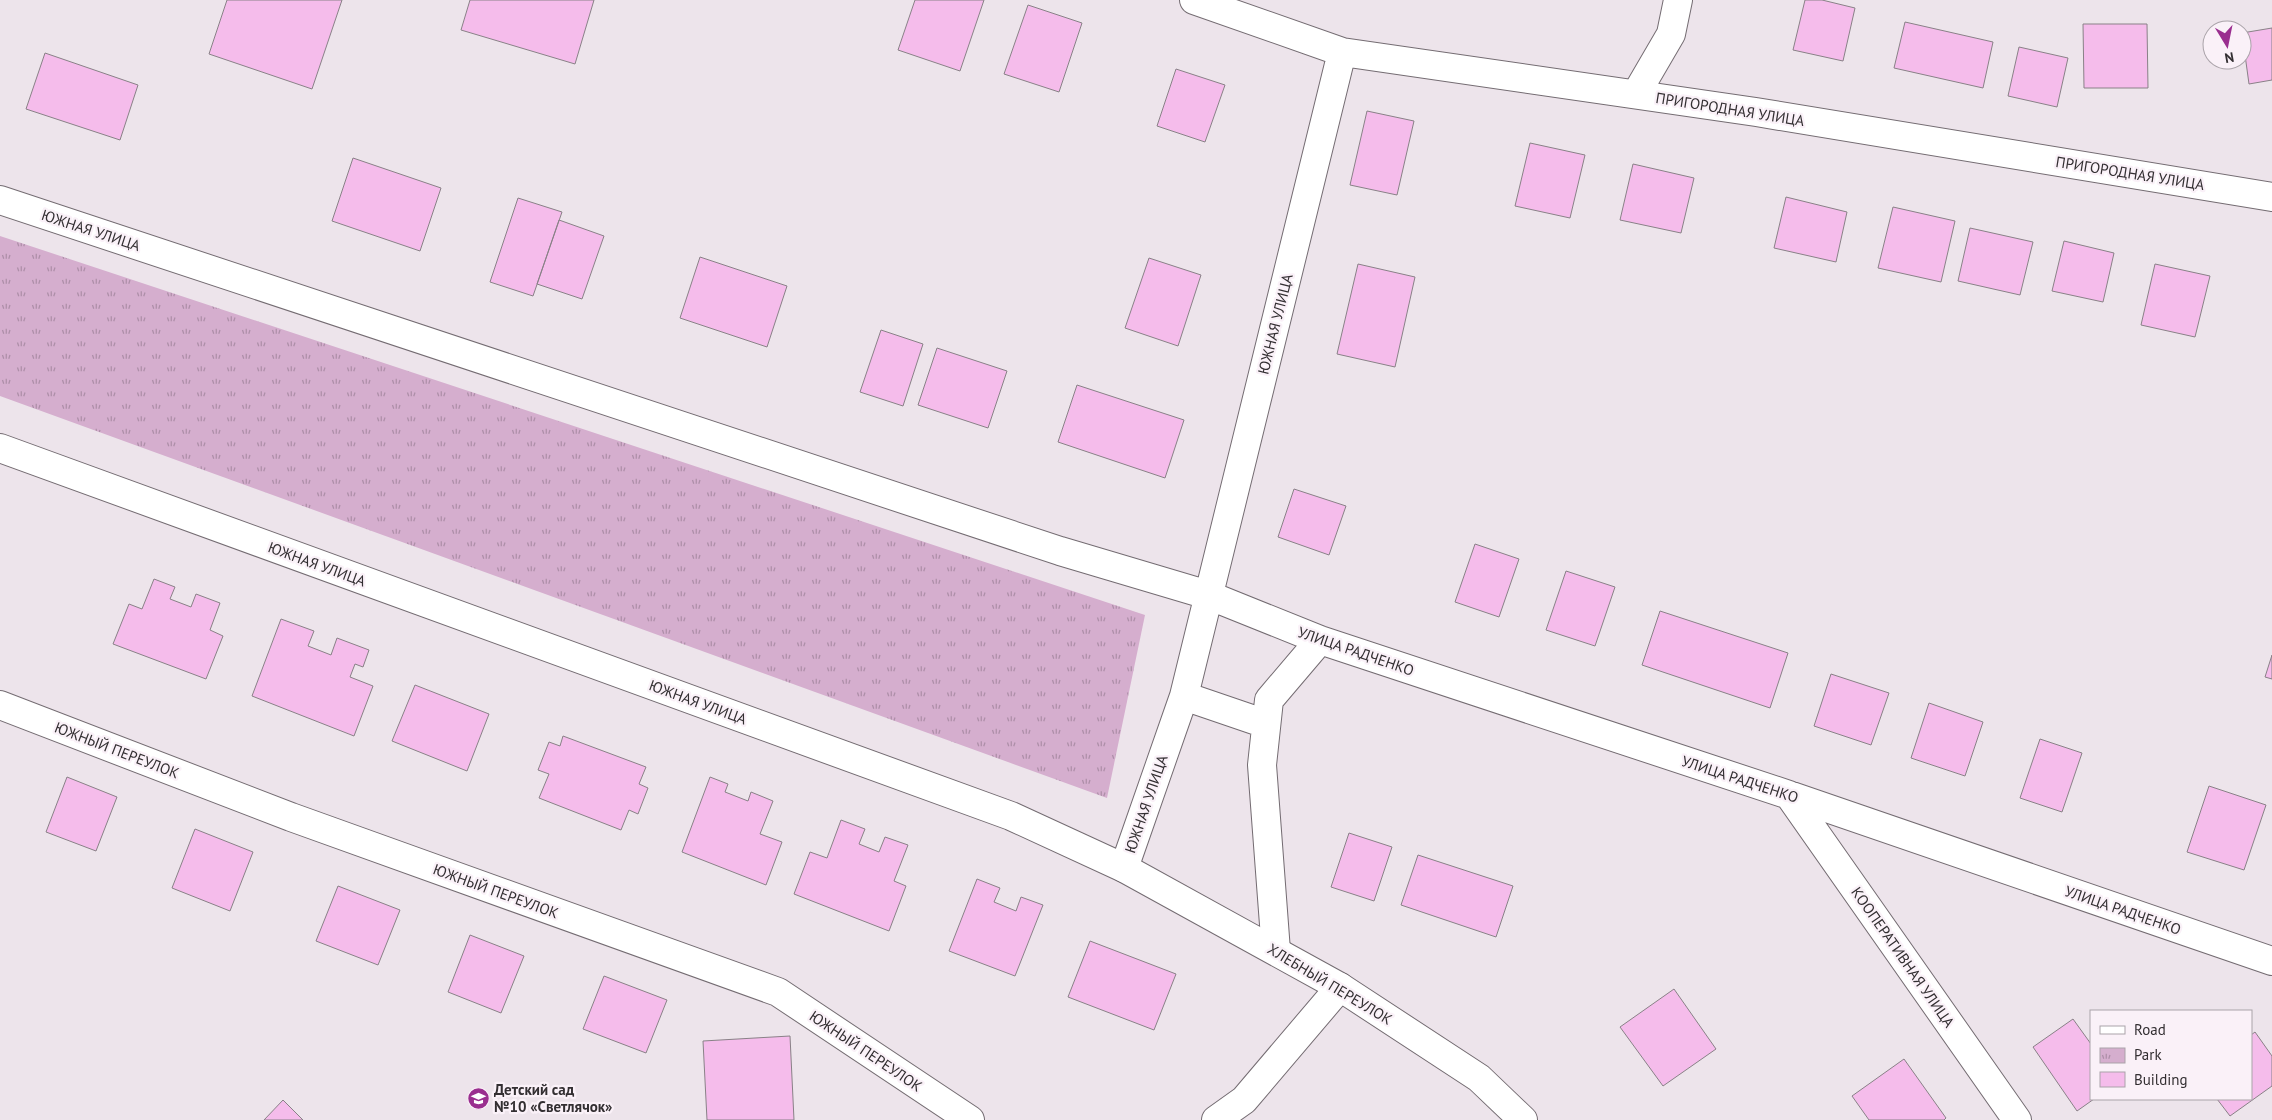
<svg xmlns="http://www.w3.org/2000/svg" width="2272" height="1120" viewBox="0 0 2272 1120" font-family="'PT Sans',sans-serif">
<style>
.park{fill:url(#park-tufts)}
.building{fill:#f5bceb;stroke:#898187}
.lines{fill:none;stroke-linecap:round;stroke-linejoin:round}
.minor-casing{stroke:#746c72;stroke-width:30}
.tertiary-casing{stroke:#746c72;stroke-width:30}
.minor{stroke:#fff;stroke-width:28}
.tertiary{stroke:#fff;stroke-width:28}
.labels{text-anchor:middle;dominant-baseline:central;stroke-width:4.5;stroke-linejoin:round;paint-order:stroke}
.street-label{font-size:15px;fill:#332f32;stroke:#faf1f8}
.poi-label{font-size:15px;font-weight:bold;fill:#332f32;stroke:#faf1f8;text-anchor:start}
</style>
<defs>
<pattern id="park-tufts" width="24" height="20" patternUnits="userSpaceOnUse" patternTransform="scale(1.25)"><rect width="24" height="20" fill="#d5aece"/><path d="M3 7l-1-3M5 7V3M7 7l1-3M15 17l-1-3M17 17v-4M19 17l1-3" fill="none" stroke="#ad8ea8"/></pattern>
</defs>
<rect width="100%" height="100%" fill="#ede4eb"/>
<path class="park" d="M0,236L1145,615L1107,798L0,396Z"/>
<path class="building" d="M227,0H342L312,89L209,54Z
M470,0H594L575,64L461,30Z
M915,0H984L960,71L898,50Z
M1805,0H1822L1855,8L1843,61L1793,50Z
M1028,5L1082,23L1059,92L1004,74Z
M1905,22L1993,42L1983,88L1894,68Z
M2083,24H2147L2148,88H2084Z
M2272,28V80L2249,84L2242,33Z
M2019,47L2068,58L2057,107L2008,96Z
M45,53L138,85L120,140L26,109Z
M1176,69L1225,85L1205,142L1157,126Z
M1367,111L1414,121L1397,195L1350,185Z
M1530,143L1585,155L1570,218L1515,206Z
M353,158L441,188L420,251L332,221Z
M1633,164L1694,178L1681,233L1620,220Z
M1786,197L1847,212L1836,262L1774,248Z
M518,198L562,212L533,296L490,282Z
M1893,207L1955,221L1941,282L1878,268Z
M559,220L604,236L582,299L537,284Z
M1970,228L2033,242L2020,295L1958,281Z
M2064,241L2114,253L2103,302L2052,291Z
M700,257L787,286L767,347L680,318Z
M1149,258L1201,275L1178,346L1125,328Z
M1358,264L1415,277L1395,367L1337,354Z
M2155,264L2210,276L2195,337L2141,325Z
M881,330L923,344L903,406L860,392Z
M937,348L1007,371L988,428L918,405Z
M1077,385L1184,420L1165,478L1058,442Z
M1294,489L1346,506L1329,555L1278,537Z
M1475,544L1519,559L1499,617L1455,602Z
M1566,571L1615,587L1595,646L1546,630Z
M154,579L175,587L170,599L191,607L196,594L220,603L210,630L223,636L206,679L113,644L129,604L142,609Z
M1660,611L1788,653L1770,708L1642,665Z
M281,619L314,631L308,646L331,655L337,638L369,650L363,667L355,664L350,677L373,686L354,736L252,696Z
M2272,655V679L2265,677Z
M1831,674L1889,693L1871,745L1814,726Z
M415,685L489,714L467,771L392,741Z
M1929,703L1983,722L1965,776L1911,758Z
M563,736L646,767L639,784L648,788L638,814L629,810L621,830L539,798L549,774L538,770L549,742L560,746Z
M2040,739L2082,753L2062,812L2020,798Z
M67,777L117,797L96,851L46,832Z
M710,777L728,784L725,792L748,801L751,792L773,801L760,834L782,842L766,885L682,852Z
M2209,786L2266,805L2244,870L2187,852Z
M841,820L865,829L859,844L879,852L885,837L908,845L894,881L906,886L889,931L794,894L810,852L827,858Z
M195,829L253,852L230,911L172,888Z
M1349,833L1392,847L1374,901L1331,887Z
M1418,855L1513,886L1496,937L1401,905Z
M977,879L1000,888L994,902L1016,911L1021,897L1043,905L1015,976L949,951Z
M338,886L400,910L378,965L316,941Z
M470,935L524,956L501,1013L448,992Z
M1090,941L1176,974L1154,1030L1068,997Z
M604,976L667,1000L646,1053L583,1029Z
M1674,989L1716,1049L1663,1086L1620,1027Z
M2073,1019L2091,1044V1099H2094L2077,1111L2033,1047Z
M2255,1032L2272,1056V1086L2230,1116L2217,1099H2251V1035Z
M790,1036L794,1120H707L703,1041Z
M1904,1059L1946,1118L1944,1120H1869L1852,1096Z
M283,1100L303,1120H264Z"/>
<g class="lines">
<defs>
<path id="minor" d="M1194,0L1342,52L1756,112L2272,197
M1636,94L1671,34L1678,0
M0,200L1060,551L1208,595L1320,640L1789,795L2272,961
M1184,696L1266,724
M0,705L291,817L778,992L970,1120
M1789,795L2017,1120
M1124,868L1184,696L1342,52
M1276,951L1262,765L1269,700L1320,640
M1216,1120L1244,1100L1340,987"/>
<path id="tertiary" d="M0,448L1011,816L1124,868L1340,987L1479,1078L1523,1120"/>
</defs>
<use href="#minor" class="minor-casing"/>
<use href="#tertiary" class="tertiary-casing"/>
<use href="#minor" class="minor"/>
<use href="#tertiary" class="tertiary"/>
</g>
<defs>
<symbol id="school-disc" viewBox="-11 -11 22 22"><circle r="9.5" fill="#9a2e8f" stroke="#faf1f8"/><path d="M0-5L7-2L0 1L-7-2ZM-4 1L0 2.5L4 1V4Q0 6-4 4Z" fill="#fff"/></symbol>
</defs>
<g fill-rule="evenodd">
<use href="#school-disc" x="466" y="1086" width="25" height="25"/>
</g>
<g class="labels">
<g class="street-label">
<text transform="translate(1730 109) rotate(9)">ПРИГОРОДНАЯ УЛИЦА</text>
<text transform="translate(2130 173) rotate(9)">ПРИГОРОДНАЯ УЛИЦА</text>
<text transform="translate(91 230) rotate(18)">ЮЖНАЯ УЛИЦА</text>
<text transform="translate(1275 324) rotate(-76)">ЮЖНАЯ УЛИЦА</text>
<text transform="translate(317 564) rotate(20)">ЮЖНАЯ УЛИЦА</text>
<text transform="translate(1356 651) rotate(19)">УЛИЦА РАДЧЕНКО</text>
<text transform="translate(698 702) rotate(20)">ЮЖНАЯ УЛИЦА</text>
<text transform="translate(117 750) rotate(21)">ЮЖНЫЙ ПЕРЕУЛОК</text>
<text transform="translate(1740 779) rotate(18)">УЛИЦА РАДЧЕНКО</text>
<text transform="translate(1146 804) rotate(-71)">ЮЖНАЯ УЛИЦА</text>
<text transform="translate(496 891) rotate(20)">ЮЖНЫЙ ПЕРЕУЛОК</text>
<text transform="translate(2123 910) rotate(19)">УЛИЦА РАДЧЕНКО</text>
<text transform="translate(1903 957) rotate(55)">КООПЕРАТИВНАЯ УЛИЦА</text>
<text transform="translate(1330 984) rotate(31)">ХЛЕБНЫЙ ПЕРЕУЛОК</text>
<text transform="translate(866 1051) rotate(34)">ЮЖНЫЙ ПЕРЕУЛОК</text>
</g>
<g class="poi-label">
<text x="494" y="1089">Детский сад<tspan x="494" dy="17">№10 «Светлячок»</tspan></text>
</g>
</g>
<rect x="2090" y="1010" width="162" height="90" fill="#faf1f8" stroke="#aaa3a9"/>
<rect x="2100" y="1026" width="25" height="8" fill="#ffffff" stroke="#aaa3a9"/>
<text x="2134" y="1035" font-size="15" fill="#332f32">Road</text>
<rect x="2100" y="1048" width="25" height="15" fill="url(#park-tufts)" stroke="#aaa3a9"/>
<text x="2134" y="1060" font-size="15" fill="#332f32">Park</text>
<rect x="2100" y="1072" width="25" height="15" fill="#f5bceb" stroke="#aaa3a9"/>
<text x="2134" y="1085" font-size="15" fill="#332f32">Building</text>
<g transform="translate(2227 45) rotate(170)"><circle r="24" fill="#faf1f8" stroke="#aaa3a9"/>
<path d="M0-4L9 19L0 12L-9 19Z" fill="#9a2e8f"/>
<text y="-8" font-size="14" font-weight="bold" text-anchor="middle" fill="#332f32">N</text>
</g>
</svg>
